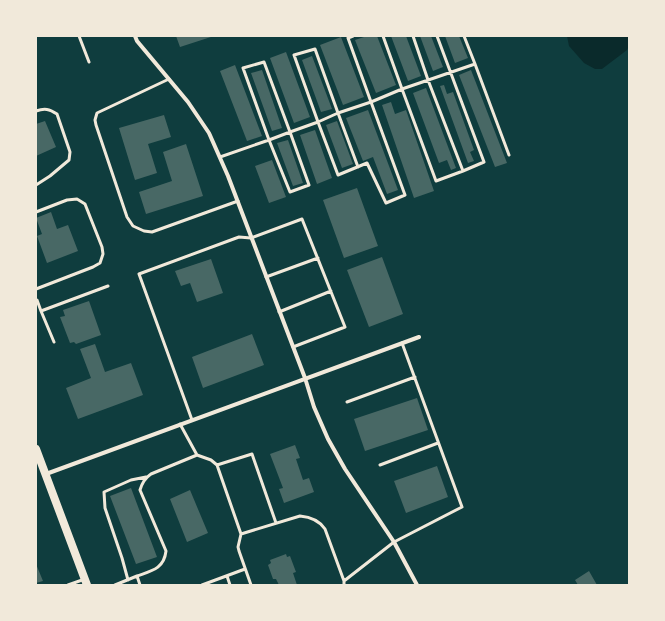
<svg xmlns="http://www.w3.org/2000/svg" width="665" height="621" viewBox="0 0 665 621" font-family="Quicksand,sans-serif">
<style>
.water{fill:#0a2a2b}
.building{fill:#486865}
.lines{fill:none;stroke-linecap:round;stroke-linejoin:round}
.service{stroke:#f1e9da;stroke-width:3}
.minor{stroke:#f1e9da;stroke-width:4}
.secondary{stroke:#f1e9da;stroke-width:8}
</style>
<rect width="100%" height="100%" fill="#0f3d3e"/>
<path class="water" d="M567,36H629V46L627,50L602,69H595L584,63L569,46Z"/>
<path class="building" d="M176,36H214L180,47Z
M367,36H377L396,85L376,93L355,40Z
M391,36H406L421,76L408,81Z
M420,36H431L443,67L433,71Z
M445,36H459L468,58L455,63Z
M341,37L364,97L343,105L320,45Z
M286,52L310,117L294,123L270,58Z
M312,56L332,109L321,112L302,60Z
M235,65L262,136L247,141L220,71Z
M262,70L282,128L272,131L251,73Z
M471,70L507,163L495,167L459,75Z
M444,85L447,94L453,92L474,150L470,152L474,161L468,163L440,86Z
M426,88L456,168L451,170L447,160L439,163L413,93Z
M391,102L395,114L406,110L434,191L414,198L382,105Z
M368,110L398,190L387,194L373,157L363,161L346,118Z
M164,115L171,137L148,144L157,173L135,180L119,128Z
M45,121L56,147L36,156V124Z
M337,121L353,164L342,168L326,125Z
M315,130L332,178L317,184L300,135Z
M288,140L303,183L293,186L277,143Z
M186,144L203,196L146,214L139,192L172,181L163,152Z
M272,160L286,197L269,203L255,166Z
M357,188L378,246L344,258L323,200Z
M51,212L57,229L68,225L78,251L47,263L37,236L42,234L36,218Z
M382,257L403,314L369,327L347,270Z
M211,259L223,293L197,302L190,283L181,286L175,271Z
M89,301L101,335L76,344L74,342L70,343L60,317L65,316L63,310Z
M252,334L264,365L203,388L192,357Z
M95,344L105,372L131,363L143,395L78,419L66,388L91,378L80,349Z
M417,398L428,430L365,451L354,419Z
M295,445L300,458L296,459L303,480L309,478L314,492L284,503L279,489L283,488L270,454Z
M437,466L448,497L406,513L394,481Z
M131,488L157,557L136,564L110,496Z
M190,490L208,533L187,542L170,499Z
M286,554L287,557L290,556L296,572L293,573L297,585H279L276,579H273L268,565L271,563L270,560Z
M36,564L43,581L36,583Z
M589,571L597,585H578L575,580Z"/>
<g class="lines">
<path class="service" d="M79,36L89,62
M383,36L402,89L475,64L509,155
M413,36L428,80L463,171L484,162L437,36
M464,36L475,64
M169,79L97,113L95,120L96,125L127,217L133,226L144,231L152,232L238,201
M36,111C45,108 49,109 57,114L70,152L69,160L50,176L36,185
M290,132L309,185L290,192L269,140Z
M220,157L269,140L243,68L264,62L290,132L318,122L294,55L315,49L338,113L371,102L348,38L353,36
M358,167L338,113L318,122L338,175L367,163L386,203L405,195L371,102L402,89L436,181L463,171
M36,212L67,200L77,199L85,204L102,247L103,254L100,263L93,267L36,289
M266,277L318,258
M36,301L37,300L41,311L108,286
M41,311L54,342
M279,312L331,291
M347,402L415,377
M192,420L139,274L239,237L251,238L302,219L345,327L293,347
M180,424L197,455L211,460L217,465L241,534L238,547L239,551L251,585
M217,465L252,454L276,523
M380,465L438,443
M241,534L300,516C311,517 319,520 325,529L344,581
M137,576C151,571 164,569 166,551L140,490C142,483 145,478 151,474L197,455
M227,576L230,585
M128,580L122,558L105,508L104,492L131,480L146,477
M68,585L85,579
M115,585L137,576L140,585
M202,585L245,569
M344,585V581L394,542L462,507L402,343"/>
<path class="minor" d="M135,36L137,41L188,102L209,133L228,176L305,378L314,407L328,439L345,469L394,542L417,585
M46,474L419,337"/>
<path class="secondary" d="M36,449L87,585"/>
</g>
<rect width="665" height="621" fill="none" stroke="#f1e9da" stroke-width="74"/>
</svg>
